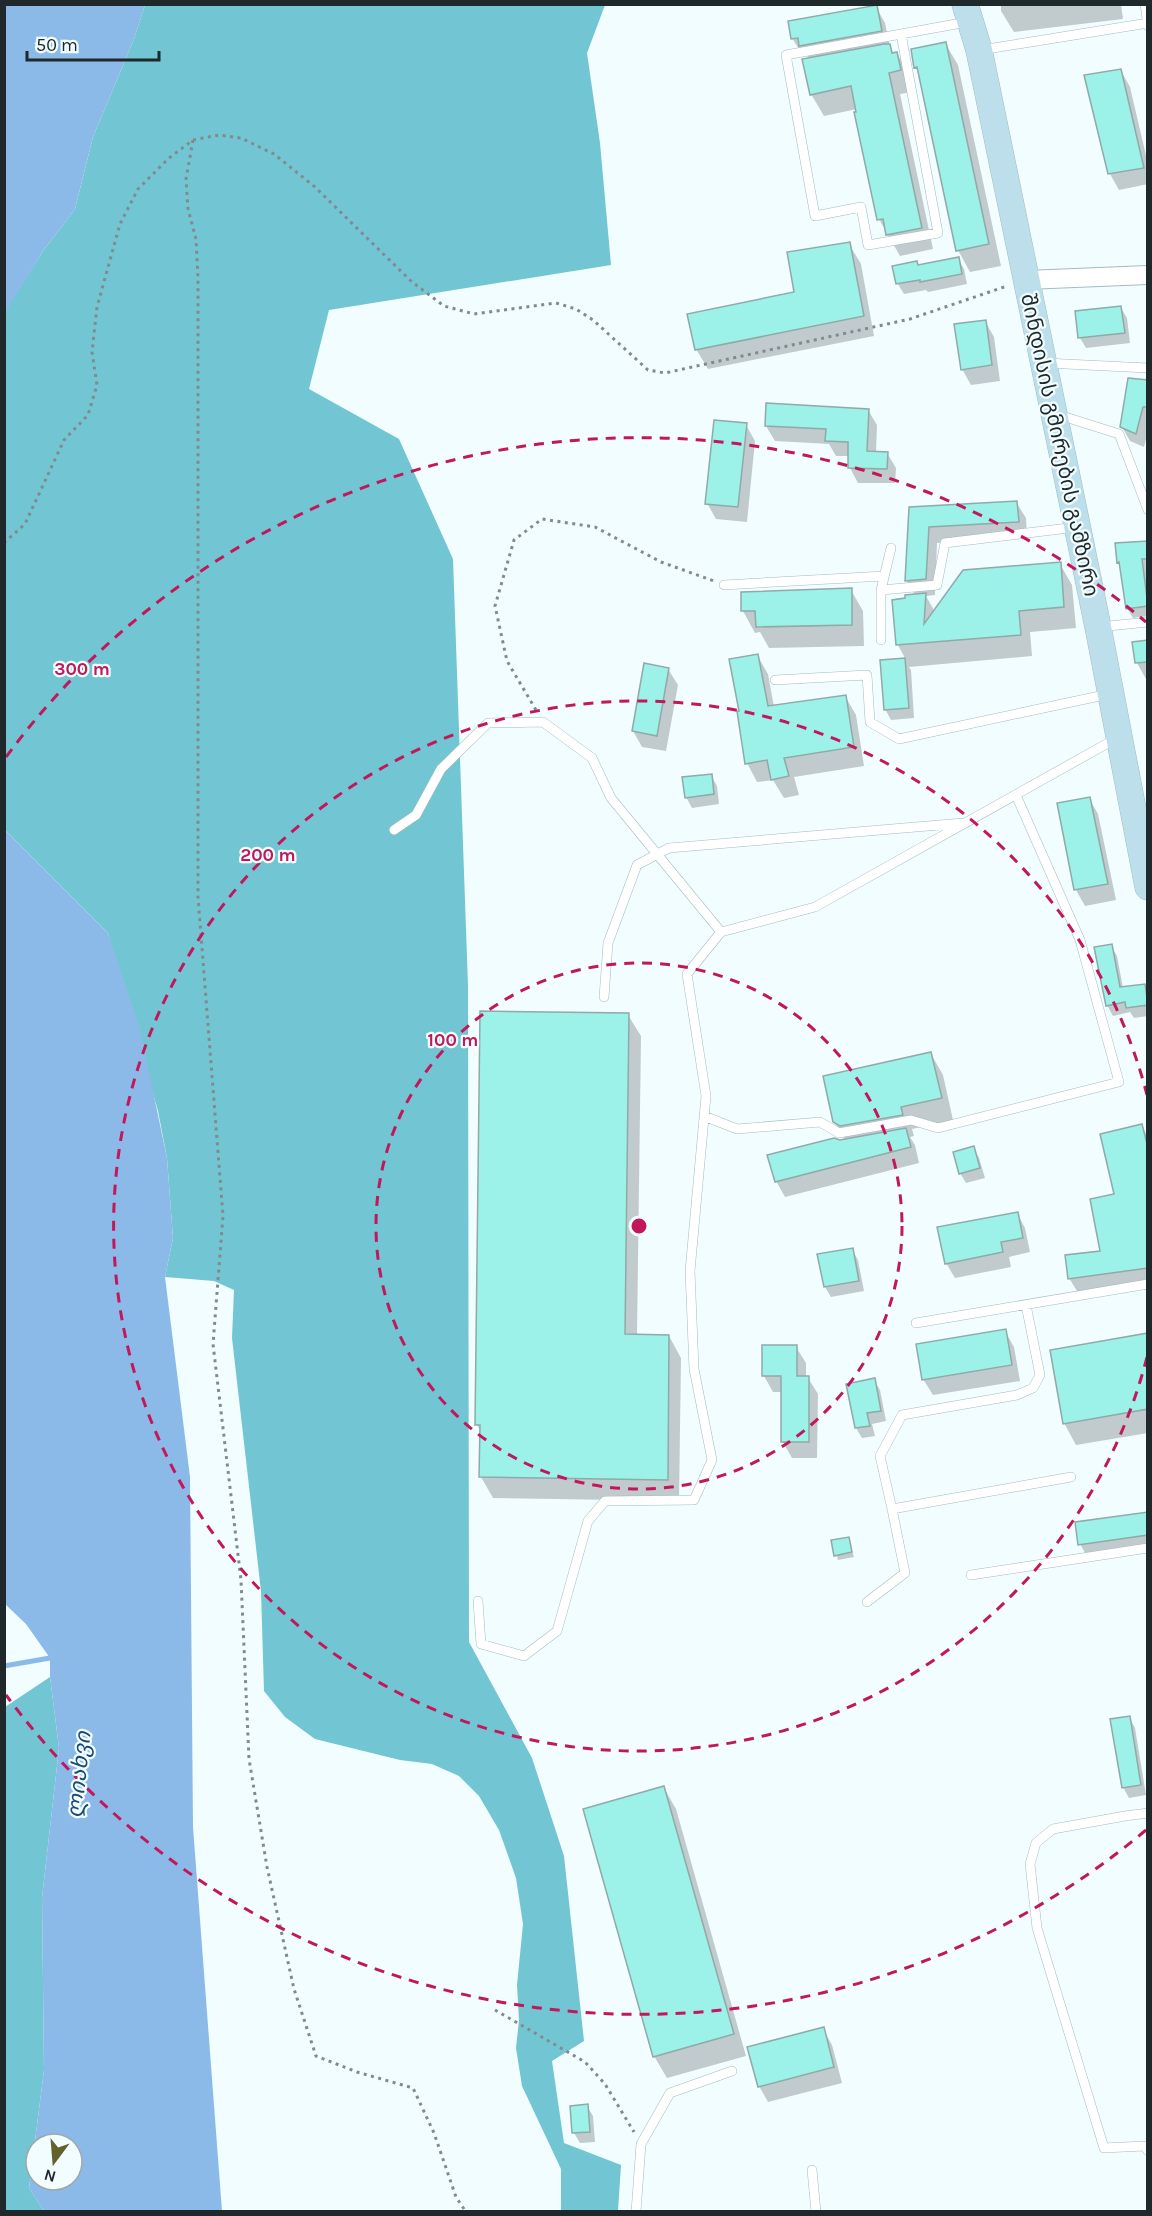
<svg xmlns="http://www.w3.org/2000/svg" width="1152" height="2216" viewBox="0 0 1152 2216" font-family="Karla,'Noto Sans Georgian',sans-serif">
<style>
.forest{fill:#72c5d2}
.water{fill:#8cbae8;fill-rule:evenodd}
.shadow{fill:#0003}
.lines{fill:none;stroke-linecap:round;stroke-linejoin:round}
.stream{stroke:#8cbae8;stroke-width:5}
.building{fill:#9cf1e9;stroke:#8faaa7;stroke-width:1.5}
.service-casing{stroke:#a2bcc1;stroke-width:10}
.minor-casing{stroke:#a2bcc1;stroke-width:20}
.secondary-casing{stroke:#a2bcc1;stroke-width:27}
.path{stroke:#818b8d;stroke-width:3;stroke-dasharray:3 4.5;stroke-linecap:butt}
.service{stroke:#fff;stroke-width:9}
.minor{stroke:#fff;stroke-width:18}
.secondary{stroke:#bddfec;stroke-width:26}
.ring{fill:none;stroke:#c2185b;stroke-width:3;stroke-dasharray:10 8}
.labels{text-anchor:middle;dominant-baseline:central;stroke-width:4.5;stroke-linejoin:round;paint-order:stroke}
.street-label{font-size:21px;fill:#1f292b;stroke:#f2fdff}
.water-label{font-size:22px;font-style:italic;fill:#194a76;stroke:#f2fdff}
.centre{fill:#c2185b;stroke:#f2fdff;stroke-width:3}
.ring-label{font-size:18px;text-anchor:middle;font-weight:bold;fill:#c2185b;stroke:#f2fdff;stroke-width:4.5;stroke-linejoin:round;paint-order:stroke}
</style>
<rect width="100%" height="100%" fill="#f2fdff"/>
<path class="forest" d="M145,5H605L587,53L600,143L611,265L329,310L309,389L399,439L453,559L468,986L469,1642L532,1758L564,1856L584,2041L552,2061L564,2143L621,2165L618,2211H561V2169L522,2086L516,2048L519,2020L517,1985L523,1924L516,1878L499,1830L479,1796L459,1776L432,1764L400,1760L315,1739L285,1717L264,1691L261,1591L232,1338L234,1290L214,1281L165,1277L173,1238L167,1158L158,1111L108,933L5,830L4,313L43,251L75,209L93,137L134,39Z
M50,1677L59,1748L42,1898L44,2070L29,2188L44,2211L5,2212V1707Z"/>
<path class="water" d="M5,4L145,5L134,39L93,137L75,209L43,251L5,313Z
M5,830L108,933L140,1029L167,1158L173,1238L165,1277L190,1477L193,1827L222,2211H44L29,2188L44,2070L42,1898L59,1748L50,1677V1658L26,1624L5,1604ZM36,2144H72V2180H36Z"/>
<path class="shadow" d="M1001,4H1121L1123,19L1014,32L1001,11Z
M876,7L885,23L890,47L894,54L897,53L909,75L912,92L900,94L933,249L900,256L879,219L857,109L824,116L811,94L809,59L806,54H802L792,38Z
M945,43L958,65L1001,266L970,272L958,250L920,75L916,67Z
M1121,71L1130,87L1148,164V184L1119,190L1110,174L1086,76Z
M849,244L861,264L874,336L708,369L696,349L795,294Z
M958,259L964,269L967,284L928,292L926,290L904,294L898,284Z
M1121,308L1127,318L1130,343L1086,348L1080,338L1077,313Z
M985,321L994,337L1000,381L971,385L962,369Z
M1148,382V440L1146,439L1144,447L1130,441L1122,427Z
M868,410L877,425L876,453H887L896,468L895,483H858L850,468V456H836L829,444L775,441L766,426Z
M746,425L755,441L747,522L716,519L707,503Z
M1016,502L1026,518L1027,538L937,543L935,595L926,596L935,612L1060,564L1072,585L1076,628L1030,632L1032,656L909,667L911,670L914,718L891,720L885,709L881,662L906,660L898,645L894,601L906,600L915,595L907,581L910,508Z
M1148,542V616L1133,618L1127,608L1122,569L1118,562Z
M851,590L863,611L864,646L769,648L760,632L755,633L743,611L742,594Z
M1148,641V679H1146L1137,663L1134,643Z
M757,655L768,674L774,707L845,696L856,715L864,766L794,777L799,795L784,798L773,780L757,782L747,763L741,712Z
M668,669L678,685L666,751L642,747L633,731Z
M711,775L717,786L719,804L692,808L686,797Z
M1089,798L1098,814L1116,900L1085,906L1076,890Z
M1111,946L1117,956L1123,988L1144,985L1148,991V1016L1134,1018L1130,1012L1113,1016L1107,1005Z
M628,1015L641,1036L637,1336H669L681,1358L679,1501L493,1498L481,1477L482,1433L477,1425Z
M931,1054L943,1075L953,1120L912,1129L914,1136L910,1137L915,1145L919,1163L785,1197L776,1181L840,1141L845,1140L834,1121Z
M1141,1125L1148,1137V1289L1080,1296L1069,1278L1102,1252L1116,1195Z
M973,1148L979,1158L985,1178L966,1183L960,1173Z
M1017,1213L1025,1228L1030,1252L1009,1257L1011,1267L955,1278L946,1263Z
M852,1250L858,1260L864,1291L831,1297L825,1287L819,1256Z
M1005,1331L1014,1347L1020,1381L933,1395L923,1379Z
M1148,1335V1433L1076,1445L1064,1423Z
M796,1347L806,1363V1378H808L818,1394L817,1458H792L783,1442V1392H773L764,1376Z
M874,1380L880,1390L886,1421L872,1424L875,1436L862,1438L856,1428L848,1385Z
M1148,1513V1552L1089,1560L1080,1544Z
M848,1539L854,1557L838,1560L833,1542Z
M1129,1717L1135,1728L1146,1795L1129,1798L1123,1787Z
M664,1788L676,1809L746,2056L667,2078L654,2056Z
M823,2029L832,2045L842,2083L768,2102L759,2086Z
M587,2106L593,2116L595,2142L580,2143L574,2133Z"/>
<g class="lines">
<path class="stream" d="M4,1666L50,1658"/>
</g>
<path class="building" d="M877,5L882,31L799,46L798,38L791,39L788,21Z
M946,42L989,244L956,251L917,67L914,68L911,49Z
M884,44H890L892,53L897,52L901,70L889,73L922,228L886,235L883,219L877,220L854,112H856L851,86L810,95L802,59Z
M1121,69L1144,168L1108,174L1084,75Z
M850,242L864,316L695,350L687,314L794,292L787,252Z
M959,257L962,274L920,282V280L896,284L892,266L917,261L918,265Z
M1121,306L1125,333L1078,338L1075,311Z
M986,320L992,365L961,370L954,324Z
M1128,378L1148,380V407H1143L1136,434L1120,427Z
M766,403L869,409L867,451L888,452L887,469L848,468V442L825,441L826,429L765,426Z
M714,420L747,423L738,507L705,504Z
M1017,501L1019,522L929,527L926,579L905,581L909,507Z
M1148,541V559H1142L1148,606L1126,609L1119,562L1117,563L1115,543Z
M1061,562L1064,607L1019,611L1021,635L896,645L892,600L905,598V595L926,593L924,624L963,570Z
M852,588V625L756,627L755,611H741V592Z
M1148,640V662L1135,663L1132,642Z
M758,654L768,706L846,695L854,747L784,758L789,776L771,780L767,760L745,764L737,711H739L729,659Z
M905,658L909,708L884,710L880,660Z
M644,663L669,668L657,736L632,731Z
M712,774L714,794L685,798L682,777Z
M1090,797L1108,884L1074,890L1057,803Z
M1112,944L1120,987L1145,984L1148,1005L1126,1008L1125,1002L1106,1006L1094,947Z
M480,1011L629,1013L625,1334L669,1335L668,1480L479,1477L480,1425H475Z
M931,1052L942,1098L901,1107L903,1115L840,1126L833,1122L823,1076Z
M1142,1124L1148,1148V1268L1068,1279L1065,1255L1100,1251L1090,1199L1114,1194L1100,1134Z
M906,1128L911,1147L775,1182L767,1155L834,1138L840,1140Z
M974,1146L980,1168L959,1174L953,1152Z
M1018,1212L1023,1238L1001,1242L1003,1252L945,1264L937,1227Z
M853,1248L859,1281L824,1287L817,1254Z
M1006,1329L1012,1365L922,1380L916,1344Z
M1148,1333V1409L1063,1424L1050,1350Z
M762,1345H797V1376H809V1442H781V1376H762Z
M875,1378L881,1411L867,1413L870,1426L855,1428L846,1384Z
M1148,1512V1535L1078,1545L1075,1522Z
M849,1537L852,1552L834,1556L831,1540Z
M1130,1716L1141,1785L1122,1788L1110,1719Z
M664,1786L734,2034L653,2057L583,1809Z
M824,2027L834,2067L758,2087L747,2047Z
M588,2104L590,2132L572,2133L570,2106Z"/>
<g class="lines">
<defs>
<path id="service" d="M1145,4L1148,26
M901,34L938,233L868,245L861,207L815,216L786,55L967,22
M981,50L1148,23
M1045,363L1148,368
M1059,415L1119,434L1148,510
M724,585L884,576
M881,590L937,585L945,543L1077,527
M1099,627L1148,622
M881,640V590L891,548
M775,680L867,675L870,722L899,739L1109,694
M394,830L416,815L441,769L488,723L543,722L592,758L611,798L721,932
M604,997L608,943L637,865L669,848L963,823
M704,1116L737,1129L820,1122L839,1133L911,1120L938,1128L1119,1082L1080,940L1016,795
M1026,1305L1040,1375L1033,1388L1017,1395L902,1415L880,1456L892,1509L1071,1477
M916,1323L1148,1284
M971,1575L1148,1548
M478,1601L481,1644L524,1656L557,1631L588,1521L605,1501L694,1500L712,1460L694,1369L690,1271L706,1096L687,974L721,932L815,907L1117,738
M867,1602L905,1573L892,1509
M1148,1813L1125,1816L1053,1829L1036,1843L1030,1864L1037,1928L1104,2148L1144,2146L1148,2151
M812,2170L816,2212
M636,2212L641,2144L670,2093L732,2071"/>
<path id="minor" d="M1026,280L1148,275"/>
<path id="secondary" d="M965,4L979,50L1098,627L1148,887"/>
</defs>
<use href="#service" class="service-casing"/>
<use href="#minor" class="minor-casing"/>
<use href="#secondary" class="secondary-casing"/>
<path class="path" d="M193,140L186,179L188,209L196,239L198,278V897L223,1216L213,1344L241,1580L249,1759L267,1867L294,1989L316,2056L357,2072L413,2088L434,2133L456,2197L466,2212
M4,543L25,524L64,440L88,415L97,385L92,352L97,307L120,224L138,189L169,158L193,140L219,135L241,138L274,154L315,187L412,282L444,306L474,314L556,303L576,309L593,320L648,370L665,373L910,319L1007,286
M536,710L507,661L495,606L514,540L542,519L595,527L661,562L714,581
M495,2010L585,2062L605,2084L634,2132"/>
<use href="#service" class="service"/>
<use href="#minor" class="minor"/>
<use href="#secondary" class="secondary"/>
</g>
<g class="ring">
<circle cx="639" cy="1226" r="263"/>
<path d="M1147 1357A525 525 0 1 1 1147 1095"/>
<path d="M1146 1830A788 788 0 0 1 6 1695M6 757A788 788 0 0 1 1146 622"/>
</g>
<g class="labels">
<g class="street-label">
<text transform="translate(1060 445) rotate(78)">შინდისის გმირების გამზირი</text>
</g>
<g class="water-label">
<text transform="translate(79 1775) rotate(-84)">ლიახვი</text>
</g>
</g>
<circle cx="639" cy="1226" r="9" class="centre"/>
<g class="ring-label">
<text x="82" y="675">300 m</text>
<text x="268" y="861">200 m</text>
<text x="453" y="1046">100 m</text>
</g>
<rect width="1152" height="2216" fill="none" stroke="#1f292b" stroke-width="12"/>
<g transform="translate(54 2162) rotate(196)"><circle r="28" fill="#f2fdff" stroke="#9ea8aa" stroke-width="1.5"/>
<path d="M0-4.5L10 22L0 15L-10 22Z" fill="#62622e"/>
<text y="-9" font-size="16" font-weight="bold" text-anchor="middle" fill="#1f292b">N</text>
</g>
<path d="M27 51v9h132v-9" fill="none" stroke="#1f292b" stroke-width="3"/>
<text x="36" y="51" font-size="18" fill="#1f292b" stroke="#f2fdff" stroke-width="4.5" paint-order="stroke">50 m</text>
</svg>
